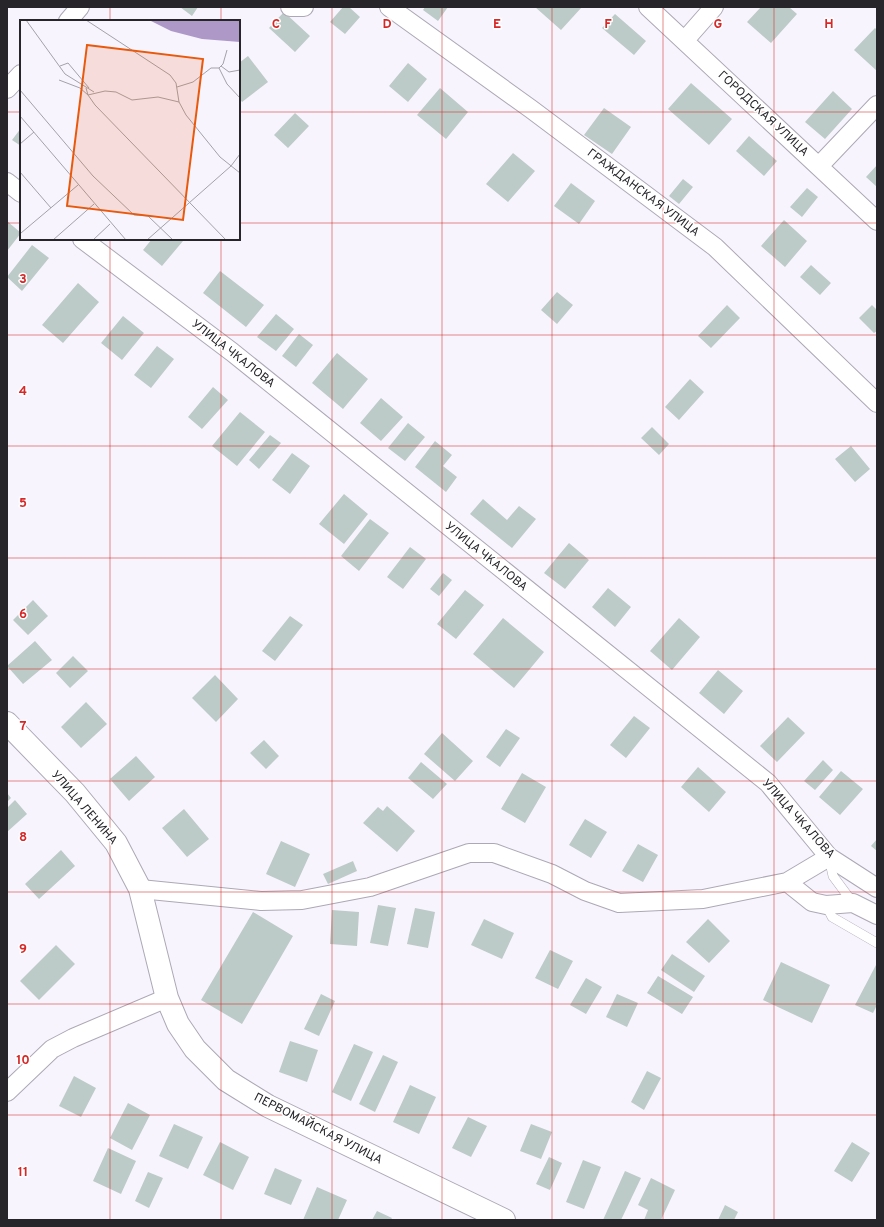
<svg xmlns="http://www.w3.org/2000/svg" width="884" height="1227" viewBox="0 0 884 1227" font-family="Overpass,sans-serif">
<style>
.building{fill:#bccbc7}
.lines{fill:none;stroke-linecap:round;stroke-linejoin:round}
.service-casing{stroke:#ada8b5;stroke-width:10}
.minor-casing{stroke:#ada8b5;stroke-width:20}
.secondary-casing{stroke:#ada8b5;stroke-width:24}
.service{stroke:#fff;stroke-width:9}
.minor{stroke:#fff;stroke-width:18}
.secondary{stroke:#fff;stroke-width:22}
.grid{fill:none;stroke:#d62828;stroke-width:1;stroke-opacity:0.55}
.labels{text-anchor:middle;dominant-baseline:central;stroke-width:3;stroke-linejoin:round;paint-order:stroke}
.street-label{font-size:12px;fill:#27252a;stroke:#fff}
.inset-road{fill:none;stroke:#a4a1a9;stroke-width:1}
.view{fill:#e8590c;fill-opacity:0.15;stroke:#e8590c;stroke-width:2}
.inset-edge{fill:none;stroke:#27252a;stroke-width:2}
.grid-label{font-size:13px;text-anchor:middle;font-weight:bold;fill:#d62828;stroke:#fff;stroke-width:3;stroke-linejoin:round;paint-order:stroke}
</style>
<rect width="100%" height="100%" fill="#f8f4fe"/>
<path class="building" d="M180,7H198L192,16Z
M343,7H349L360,17L345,34L330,22Z
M425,7H448L438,21L423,10Z
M535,7H582L561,30Z
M761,7H789L797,14L771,43L747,22Z
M284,12L310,36L295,52L269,28Z
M615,14L646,41L634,55L602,28Z
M875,28L877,30V71L854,50Z
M248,56L268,82L242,102L239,98V63Z
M408,63L427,79L408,102L389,86Z
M691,83L732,119L709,145L668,109Z
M440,88L468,112L446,139L417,115Z
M833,91L852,109L825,139L805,122Z
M604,108L631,127L612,154L584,135Z
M295,113L309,126L288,148L274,135Z
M21,128V146L12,140Z
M749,136L777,161L764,176L736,151Z
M513,153L535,171L508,202L486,184Z
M877,165V187L866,177Z
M683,179L693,187L679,204L669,196Z
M571,183L595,201L579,224L554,206Z
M807,188L818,197L802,217L790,207Z
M784,220L807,241L785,267L761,246Z
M7,221L21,233L7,251Z
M152,239H181L183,241L162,266L143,250Z
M32,245L49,258L22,291L7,277Z
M811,265L831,283L820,295L800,277Z
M220,271L264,305L246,327L203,293Z
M78,283L99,302L63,343L42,325Z
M557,292L573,305L557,324L541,310Z
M727,305L740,318L711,348L698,336Z
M872,305L877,310V331L874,333L859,318Z
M276,314L294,329L276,351L257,337Z
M123,316L144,333L122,360L101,343Z
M299,334L313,345L296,367L282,356Z
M157,346L174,359L151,388L134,375Z
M337,353L368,379L343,409L312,383Z
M690,379L704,392L679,420L665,407Z
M213,387L228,400L202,429L188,417Z
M381,398L403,417L381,441L360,423Z
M240,412L265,432L237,466L212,446Z
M408,423L425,437L405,461L388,448Z
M652,427L669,444L659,455L641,438Z
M270,435L281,443L259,469L249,460Z
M435,441L452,455L443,466L457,477L446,492L415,467Z
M851,446L870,469L855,482L835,459Z
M292,453L310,466L290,494L272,480Z
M344,494L368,514L344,544L319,524Z
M483,499L507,520L519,506L536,519L512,548L470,514Z
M370,519L389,533L359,571L341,556Z
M569,543L589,560L565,589L544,573Z
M410,547L426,559L403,589L387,577Z
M443,573L452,580L439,596L430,589Z
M608,588L631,607L615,627L592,607Z
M465,590L484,605L456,639L437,624Z
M33,600L48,616L28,635L13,620Z
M290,616L303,625L275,661L262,651Z
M503,618L544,652L514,688L473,654Z
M679,618L700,637L672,670L650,651Z
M35,641L52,660L23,684L7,666Z
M73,656L88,671L70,688L56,673Z
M718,670L743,691L724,714L699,693Z
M215,675L238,699L216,722L192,698Z
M86,702L107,724L81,748L61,727Z
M634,716L650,728L626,758L610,745Z
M788,717L805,733L777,762L760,746Z
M506,729L520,738L500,767L486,757Z
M442,733L473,761L455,781L424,754Z
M264,740L279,756L266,769L250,753Z
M136,756L155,777L129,801L110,779Z
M823,760L833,770L815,790L804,781Z
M421,762L447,784L433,799L408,778Z
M698,767L726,792L709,812L681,787Z
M841,771L863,789L840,815L819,797Z
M522,773L546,787L525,823L501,809Z
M7,793L11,798L7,802Z
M15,800L27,814L7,832V808Z
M387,806L415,831L397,852L363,823L378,807L383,811Z
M184,809L209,839L187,857L162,828Z
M585,819L607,832L591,858L569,845Z
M877,839V851L871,846Z
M281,841L310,854L295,887L266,874Z
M638,844L658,855L643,882L622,871Z
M61,850L75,866L39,899L25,884Z
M353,861L357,871L328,884L323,874Z
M378,905L396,908L388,946L370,943Z
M415,908L435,912L428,948L407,944Z
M332,910L359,912L357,946L330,944Z
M253,912L293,936L242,1024L201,1000Z
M484,919L514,933L502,959L471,945Z
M708,919L730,941L709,963L686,942Z
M56,945L75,964L39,1000L20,981Z
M550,950L573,961L558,989L535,978Z
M672,954L705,976L694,992L661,970Z
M781,962L830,985L812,1023L763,1000Z
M876,965L877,1005L873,1013L855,1005Z
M658,976L693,997L682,1014L647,993Z
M586,978L602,987L586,1014L570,1005Z
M321,994L335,1001L319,1036L304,1029Z
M617,994L638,1003L627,1027L606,1017Z
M290,1041L318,1050L307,1082L279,1072Z
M354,1044L373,1052L351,1101L332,1092Z
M383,1055L398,1062L375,1112L359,1104Z
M647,1071L661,1078L644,1110L631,1102Z
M74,1076L96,1088L81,1117L59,1106Z
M410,1085L436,1097L419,1134L393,1122Z
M128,1103L150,1115L132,1150L110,1138Z
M468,1117L487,1126L471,1157L452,1148Z
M174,1124L203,1137L188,1169L159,1156Z
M531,1124L552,1132L541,1159L520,1151Z
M220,1142L249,1157L233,1190L203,1175Z
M852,1142L870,1153L852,1182L834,1171Z
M108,1148L136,1161L121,1194L93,1181Z
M549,1157L562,1163L550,1190L536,1184Z
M583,1160L601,1167L584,1209L566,1202Z
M275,1168L302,1180L291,1205L264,1194Z
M625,1171L641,1178L621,1220H603Z
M148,1172L163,1178L149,1208L135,1201Z
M651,1178L675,1190L661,1220H644L648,1210L638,1205Z
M317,1187L347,1200L338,1220H303Z
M725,1205L738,1212L734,1220H718Z
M377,1211L392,1218L391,1220H372Z"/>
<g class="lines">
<defs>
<path id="service" d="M829,858L833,876L853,903
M826,905L832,917L877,943"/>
<path id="minor" d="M290,7H304
M389,7L531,109L715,247L877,403
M648,7L877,221
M68,21L80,7
M685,40L714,7
M7,89L21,74
M819,166L877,105
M7,182L21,193
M82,239L232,352L768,783L829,857L877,888
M787,882L812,902L826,905L853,903L877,915
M140,889L261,901L302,900L370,887L469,853H494L552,874L585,891L619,903L703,899L787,882L829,857
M7,1092L52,1049L73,1038L167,998"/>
<path id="secondary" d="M7,723L75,793L116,843L140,889L167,998L178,1024L195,1049L226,1080L268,1106L504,1220"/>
</defs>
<use href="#service" class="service-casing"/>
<use href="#minor" class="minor-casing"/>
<use href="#secondary" class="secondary-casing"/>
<use href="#service" class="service"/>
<use href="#minor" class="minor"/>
<use href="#secondary" class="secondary"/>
</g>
<path class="grid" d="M110,7V21M221,7V21M332,7V1220M442,7V1220M552,7V1220M663,7V1220M774,7V1220M7,112H21M239,112H877M7,223H21M239,223H877M110,239V1220M221,239V1220M7,335H877M7,446H877M7,558H877M7,669H877M7,781H877M7,892H877M7,1004H877M7,1115H877"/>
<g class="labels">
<g class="street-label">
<text transform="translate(763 114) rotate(43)">ГОРОДСКАЯ УЛИЦА</text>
<text transform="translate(643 193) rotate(37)">ГРАЖДАНСКАЯ УЛИЦА</text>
<text transform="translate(233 354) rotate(38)">УЛИЦА ЧКАЛОВА</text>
<text transform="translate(486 557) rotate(39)">УЛИЦА ЧКАЛОВА</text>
<text transform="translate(84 808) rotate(49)">УЛИЦА ЛЕНИНА</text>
<text transform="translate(798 819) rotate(48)">УЛИЦА ЧКАЛОВА</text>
<text transform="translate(318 1129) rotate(27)">ПЕРВОМАЙСКАЯ УЛИЦА</text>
</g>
</g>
<g transform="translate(20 20)">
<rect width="220" height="220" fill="#f8f4fe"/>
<path d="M129,0H220V22L182,19L151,11Z" fill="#ad98c8"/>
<path class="inset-road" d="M6,0L45,54L74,72M66,0L150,55L156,63L159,82L166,95L200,137L220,153M40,46L48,43L69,68M201,46L209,52L220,50M199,48L207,64L220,78M39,60L60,68L68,75L75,85L206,220M157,67L173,62L191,48H199L203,44L207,30M66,68L68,75L85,71L96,72L112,80L138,77L159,82M0,70L73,156L114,195L128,196L153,220M0,96L106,220M0,124L14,112M0,152L31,188M1,213L58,165M33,220L74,184M73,220L90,204M127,220L211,146L220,134"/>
<path class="view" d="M67,25L183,39L163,200L47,186Z"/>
<rect width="220" height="220" class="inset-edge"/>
</g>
<g class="grid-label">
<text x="276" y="28">C</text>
<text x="387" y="28">D</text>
<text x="497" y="28">E</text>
<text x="608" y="28">F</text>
<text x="718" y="28">G</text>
<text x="829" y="28">H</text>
<text x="23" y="283">3</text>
<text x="23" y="395">4</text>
<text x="23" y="507">5</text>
<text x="23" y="618">6</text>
<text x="23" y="730">7</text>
<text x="23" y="841">8</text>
<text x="23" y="953">9</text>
<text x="23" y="1064">10</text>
<text x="23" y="1176">11</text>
</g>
<rect width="884" height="1227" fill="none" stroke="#27252a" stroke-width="16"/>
</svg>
